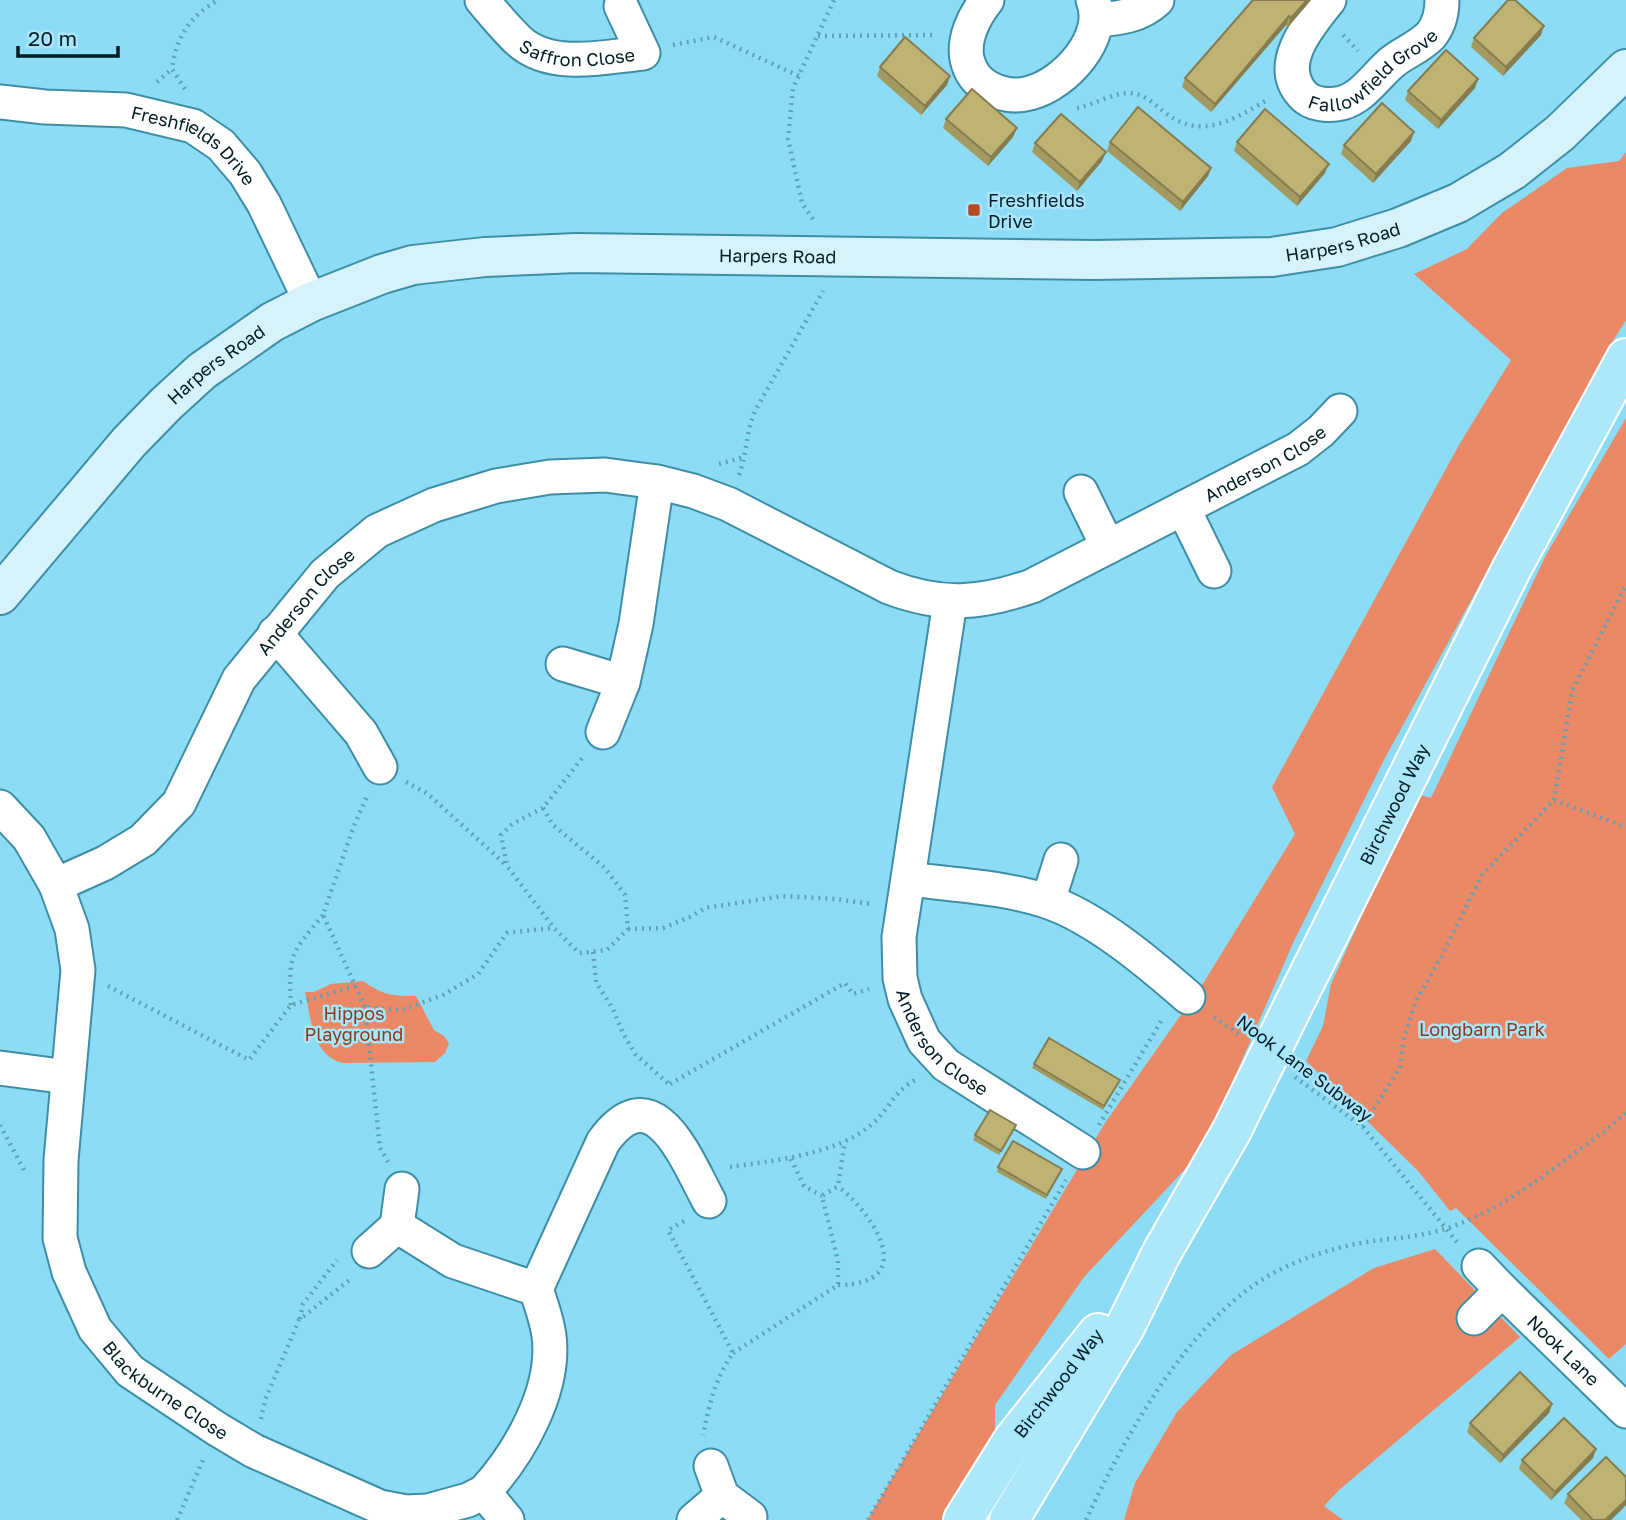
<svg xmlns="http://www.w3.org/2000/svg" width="1626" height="1520" viewBox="0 0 1626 1520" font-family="'Golos Text',sans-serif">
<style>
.green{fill:#eb8865}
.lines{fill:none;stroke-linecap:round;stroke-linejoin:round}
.street-casing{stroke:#3d8ea5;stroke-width:37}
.secondary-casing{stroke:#3d8ea5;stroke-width:42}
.primary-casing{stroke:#fff;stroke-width:42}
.path{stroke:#61a1b6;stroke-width:4.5;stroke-dasharray:2 5;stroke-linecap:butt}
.street{stroke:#fff;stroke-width:33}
.secondary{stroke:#d6f3fc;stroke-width:38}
.primary{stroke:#ade8fa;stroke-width:38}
.primary-bridge-casing{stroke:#fff;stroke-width:42;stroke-linecap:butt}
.primary-bridge{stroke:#ade8fa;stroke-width:38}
.wall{fill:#a39a62}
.shaded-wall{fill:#857d50}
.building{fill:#beb372;stroke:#857d50;stroke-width:2}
.poi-dot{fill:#b34c25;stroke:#a9e6fb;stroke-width:2.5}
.labels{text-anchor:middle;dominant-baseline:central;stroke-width:5;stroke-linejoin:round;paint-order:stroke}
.street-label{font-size:18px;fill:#001d26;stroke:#a9e6fb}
.poi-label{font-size:18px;fill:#001d26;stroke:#a9e6fb;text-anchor:start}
.park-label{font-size:18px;fill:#8a391b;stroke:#a9e6fb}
</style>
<rect width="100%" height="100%" fill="#8cdcf5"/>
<path class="green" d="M1626,152V320L1611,344L1385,758L1293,943L1203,1150L1084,1277L995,1405V1446L949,1520H867L1105,1123L1204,982L1295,834L1272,787L1459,445L1511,360L1414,274L1467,249L1502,213L1567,168L1619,161Z
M1626,418V1344L1609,1359L1456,1208L1450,1211L1419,1172L1306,1061L1323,1026L1331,984L1417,794L1431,798L1546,555Z
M363,981C383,995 392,996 416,996L434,1030L444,1036L449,1043L445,1053L435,1062L343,1063C312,1056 311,1018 305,992H314L331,984Z
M1435,1249L1520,1337L1339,1490L1324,1506L1343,1520H1124L1135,1483L1177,1412L1231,1355L1374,1268Z"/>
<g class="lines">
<defs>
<g id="street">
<path id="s1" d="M482,0C494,14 506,29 519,41C551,70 605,57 643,53L621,6"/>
<path d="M987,0C974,16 963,39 967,59C970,72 977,82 989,88C1002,95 1016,97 1030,93C1065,84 1108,37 1093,0"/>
<path id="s2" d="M1329,0C1310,24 1275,63 1302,94C1311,105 1329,106 1342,103C1363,97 1375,77 1391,63C1404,52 1420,47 1431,35C1439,25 1442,13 1442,0"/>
<path d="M1097,20C1120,18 1140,16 1157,0"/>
<path id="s3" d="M0,102L45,107L126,110L193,126L221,145L245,173L264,204L311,302"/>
<path d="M1081,492L1108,547"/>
<path d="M1183,508L1214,571"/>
<path id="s4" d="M950,602L899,937L900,978L905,999L924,1041L946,1065L1083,1152"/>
<path d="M275,633L361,733L380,767"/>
<path d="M563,664L623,682"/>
<path d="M603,732L623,682L636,624L657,482"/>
<path id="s5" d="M0,807L29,838L56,885L72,929L78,970L61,1160L60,1238L69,1272L95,1329L130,1371L217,1429L254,1451L380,1507L406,1512L428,1511L468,1500L484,1492L507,1520"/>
<path d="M909,879C954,885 1003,887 1046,901C1095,917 1150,964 1188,997"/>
<path id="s6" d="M56,885L105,863L143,840L179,803L239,679L325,574L377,531L434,505L496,486L550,477L605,475L657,482L693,491L728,504L889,587C941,607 980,604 1032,586L1298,449L1321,431L1340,411"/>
<path d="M1048,901L1061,860"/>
<path d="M0,1068L68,1077"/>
<path d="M397,1226L453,1261L536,1289C541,1304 547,1320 549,1336C556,1390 519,1454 484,1492"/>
<path d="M369,1251L397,1226L402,1189"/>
<path d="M536,1289L603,1142C654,1071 687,1161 709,1201"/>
<path id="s7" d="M1502,1290L1626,1411"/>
<path d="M1474,1318L1502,1290L1479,1266"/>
<path d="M711,1466L722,1496L750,1517"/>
<path d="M694,1520L722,1496"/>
</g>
<g id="secondary">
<path id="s8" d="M0,595L129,442L166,404L202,371L272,322L311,302L382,274L413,265L485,257L576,253L1094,260L1272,257L1337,247L1398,228L1458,203L1512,171L1560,133L1626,69"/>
</g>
<g id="primary">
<path id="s9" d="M1300,992L1512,568L1626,358"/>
<path d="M963,1520L1013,1440L1098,1333"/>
<path d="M1009,1520L1125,1327L1162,1252L1231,1132"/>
</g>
</defs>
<use href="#street" class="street-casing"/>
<use href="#secondary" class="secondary-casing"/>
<use href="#primary" class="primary-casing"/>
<path class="path" d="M1343,35L1358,51
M818,36L935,35
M673,45L714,37L799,76
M157,82L172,69
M185,89L172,69C176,37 190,16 218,0
M1077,108C1094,105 1112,93 1129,93C1143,93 1153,103 1163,111C1199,141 1232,121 1267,100
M813,219L802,203L788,139L793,88L834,0
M719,464L745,457
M739,475C747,454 746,432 755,411L823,291
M406,782L428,794L507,866
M1554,800L1572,691L1626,585
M543,808L553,825L605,868L625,895L628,929L607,950L579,953L554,928L507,866L501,835L512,824L543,808L583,757
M628,929L663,928L692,916L705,908L783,896L836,899L870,904
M593,952L596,982L613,1009L623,1033L635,1054L670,1085
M108,986L249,1060L291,1005L355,986
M291,1005C288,953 291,954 323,915
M365,1007L323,915L353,828L367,796
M1214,1017L1241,1036
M1295,1077L1363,1127L1457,1242
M670,1084L845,983L853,994L869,989
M0,1125L26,1174
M1099,1125L1163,1018
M1363,1127L1400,1067L1404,1038L1416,1001L1440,959L1482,875L1554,800L1626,827
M791,1159L804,1186L822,1196
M388,1162L380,1148L365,1007L402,1010L443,995L478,974L507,933L553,928
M730,1167C772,1161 839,1154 872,1124C891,1108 892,1092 917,1079
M684,1221L668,1230L733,1353C715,1379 709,1405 703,1435
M838,1285C920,1284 874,1215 838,1186
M300,1319L303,1304L337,1260
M733,1353L838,1285V1261L822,1196L838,1186L845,1141
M261,1419L265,1400L299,1320L352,1278
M177,1520L203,1460
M868,1520L1066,1180
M1086,1520C1126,1434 1193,1312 1281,1269C1308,1256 1337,1247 1367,1242C1393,1238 1419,1237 1445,1229C1491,1214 1530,1186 1568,1158C1588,1143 1608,1130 1626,1112"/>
<use href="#street" class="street"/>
<use href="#secondary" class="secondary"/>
<use href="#primary" class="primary"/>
<defs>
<path id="primary-bridge" d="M1231,1132L1300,992"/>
</defs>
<use href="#primary-bridge" class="primary-bridge-casing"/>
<use href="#primary-bridge" class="primary-bridge"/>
</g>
<path class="wall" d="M1252,0H1311L1288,27L1286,25L1211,112L1182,87L1185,78Z
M1541,35L1503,76L1471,47L1474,38Z
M880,67L947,85L921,115L877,76Z
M1475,88L1438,129L1405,100L1408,91Z
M946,119L1017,128L1013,137L988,166L943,128Z
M1411,141L1373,183L1341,154L1344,145Z
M1110,142L1211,168L1208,176L1180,211L1107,151Z
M1237,142L1325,173L1297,206L1234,151Z
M1035,143L1102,161L1077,191L1032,152Z
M1034,1064L1120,1080L1103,1110L1032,1068Z
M1016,1125L999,1155L973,1140L975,1135Z
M998,1167L1062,1169L1046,1199L997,1172Z
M1552,1404L1549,1413L1500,1463L1467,1432L1470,1423Z
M1593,1458L1551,1500L1519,1469L1522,1460Z
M1568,1494L1626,1505L1611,1520H1581L1564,1503Z"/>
<path class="shaded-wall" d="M1307,0H1311L1288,27L1291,18Z
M1289,16L1286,25L1211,112L1215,104Z
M1544,26L1541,35L1503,76L1506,67Z
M950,76L947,85L921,115L925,106Z
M1478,79L1475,88L1438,129L1441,120Z
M1017,128L1013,137L988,166L991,157Z
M1414,132L1411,141L1373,183L1376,174Z
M1106,152L1102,161L1077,191L1080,182Z
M1329,164L1325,173L1297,206L1300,197Z
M1211,168L1208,176L1180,211L1183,202Z
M1552,1404L1549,1413L1500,1463L1503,1455Z
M1596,1449L1593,1458L1551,1500L1555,1492Z
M1626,1500V1505L1611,1520H1605Z"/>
<path class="building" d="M1253,0H1307L1291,18L1289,16L1215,104L1185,78Z
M1508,0H1515L1544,26L1506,67L1474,38Z
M905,37L950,76L925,106L880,67Z
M1446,50L1478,79L1441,120L1408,91Z
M972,89L1017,128L991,157L946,119Z
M1382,103L1414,132L1376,174L1344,145Z
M1138,107L1211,168L1183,202L1110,142Z
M1265,109L1329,164L1300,197L1237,142Z
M1061,114L1106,152L1080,182L1035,143Z
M1049,1038L1120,1080L1104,1106L1034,1064Z
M990,1110L1016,1125L1001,1151L975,1135Z
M1013,1141L1062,1169L1047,1195L998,1167Z
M1520,1372L1552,1404L1503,1455L1470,1423Z
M1564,1418L1596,1449L1555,1492L1522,1460Z
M1606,1457L1626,1477V1500L1605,1520H1593L1568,1494Z"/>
<rect class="poi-dot" x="967" y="203" width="14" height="14" rx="3.5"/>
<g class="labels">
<g class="street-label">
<text stroke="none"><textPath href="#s1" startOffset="117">Saffron Close</textPath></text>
<text stroke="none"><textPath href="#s2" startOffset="192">Fallowfield Grove</textPath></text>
<text stroke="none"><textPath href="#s3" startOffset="205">Freshfields Drive</textPath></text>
<text stroke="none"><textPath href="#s8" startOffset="1472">Harpers Road</textPath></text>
<text stroke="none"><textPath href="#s8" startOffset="905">Harpers Road</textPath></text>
<text stroke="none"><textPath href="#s8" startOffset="317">Harpers Road</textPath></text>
<text stroke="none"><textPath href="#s6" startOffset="1446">Anderson Close</textPath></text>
<text stroke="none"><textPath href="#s6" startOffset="390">Anderson Close</textPath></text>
<text stroke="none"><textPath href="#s9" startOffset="210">Birchwood Way</textPath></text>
<text stroke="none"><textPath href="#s4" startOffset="460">Anderson Close</textPath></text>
<text transform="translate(1305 1068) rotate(37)">Nook Lane Subway</text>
<text stroke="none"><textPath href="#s7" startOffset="86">Nook Lane</textPath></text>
<text transform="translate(1058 1383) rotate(-52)">Birchwood Way</text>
<text stroke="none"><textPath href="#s5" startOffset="646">Blackburne Close</textPath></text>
</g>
<g class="poi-label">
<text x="988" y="200">Freshfields<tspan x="988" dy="21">Drive</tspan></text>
</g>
<g class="park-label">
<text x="354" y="1013">Hippos<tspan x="354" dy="21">Playground</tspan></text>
<text x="1482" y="1029">Longbarn Park</text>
</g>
</g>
<path d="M18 46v10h100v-10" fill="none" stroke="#001d26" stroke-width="3.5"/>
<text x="28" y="46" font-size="21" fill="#001d26" stroke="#a9e6fb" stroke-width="5" paint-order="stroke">20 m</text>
</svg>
